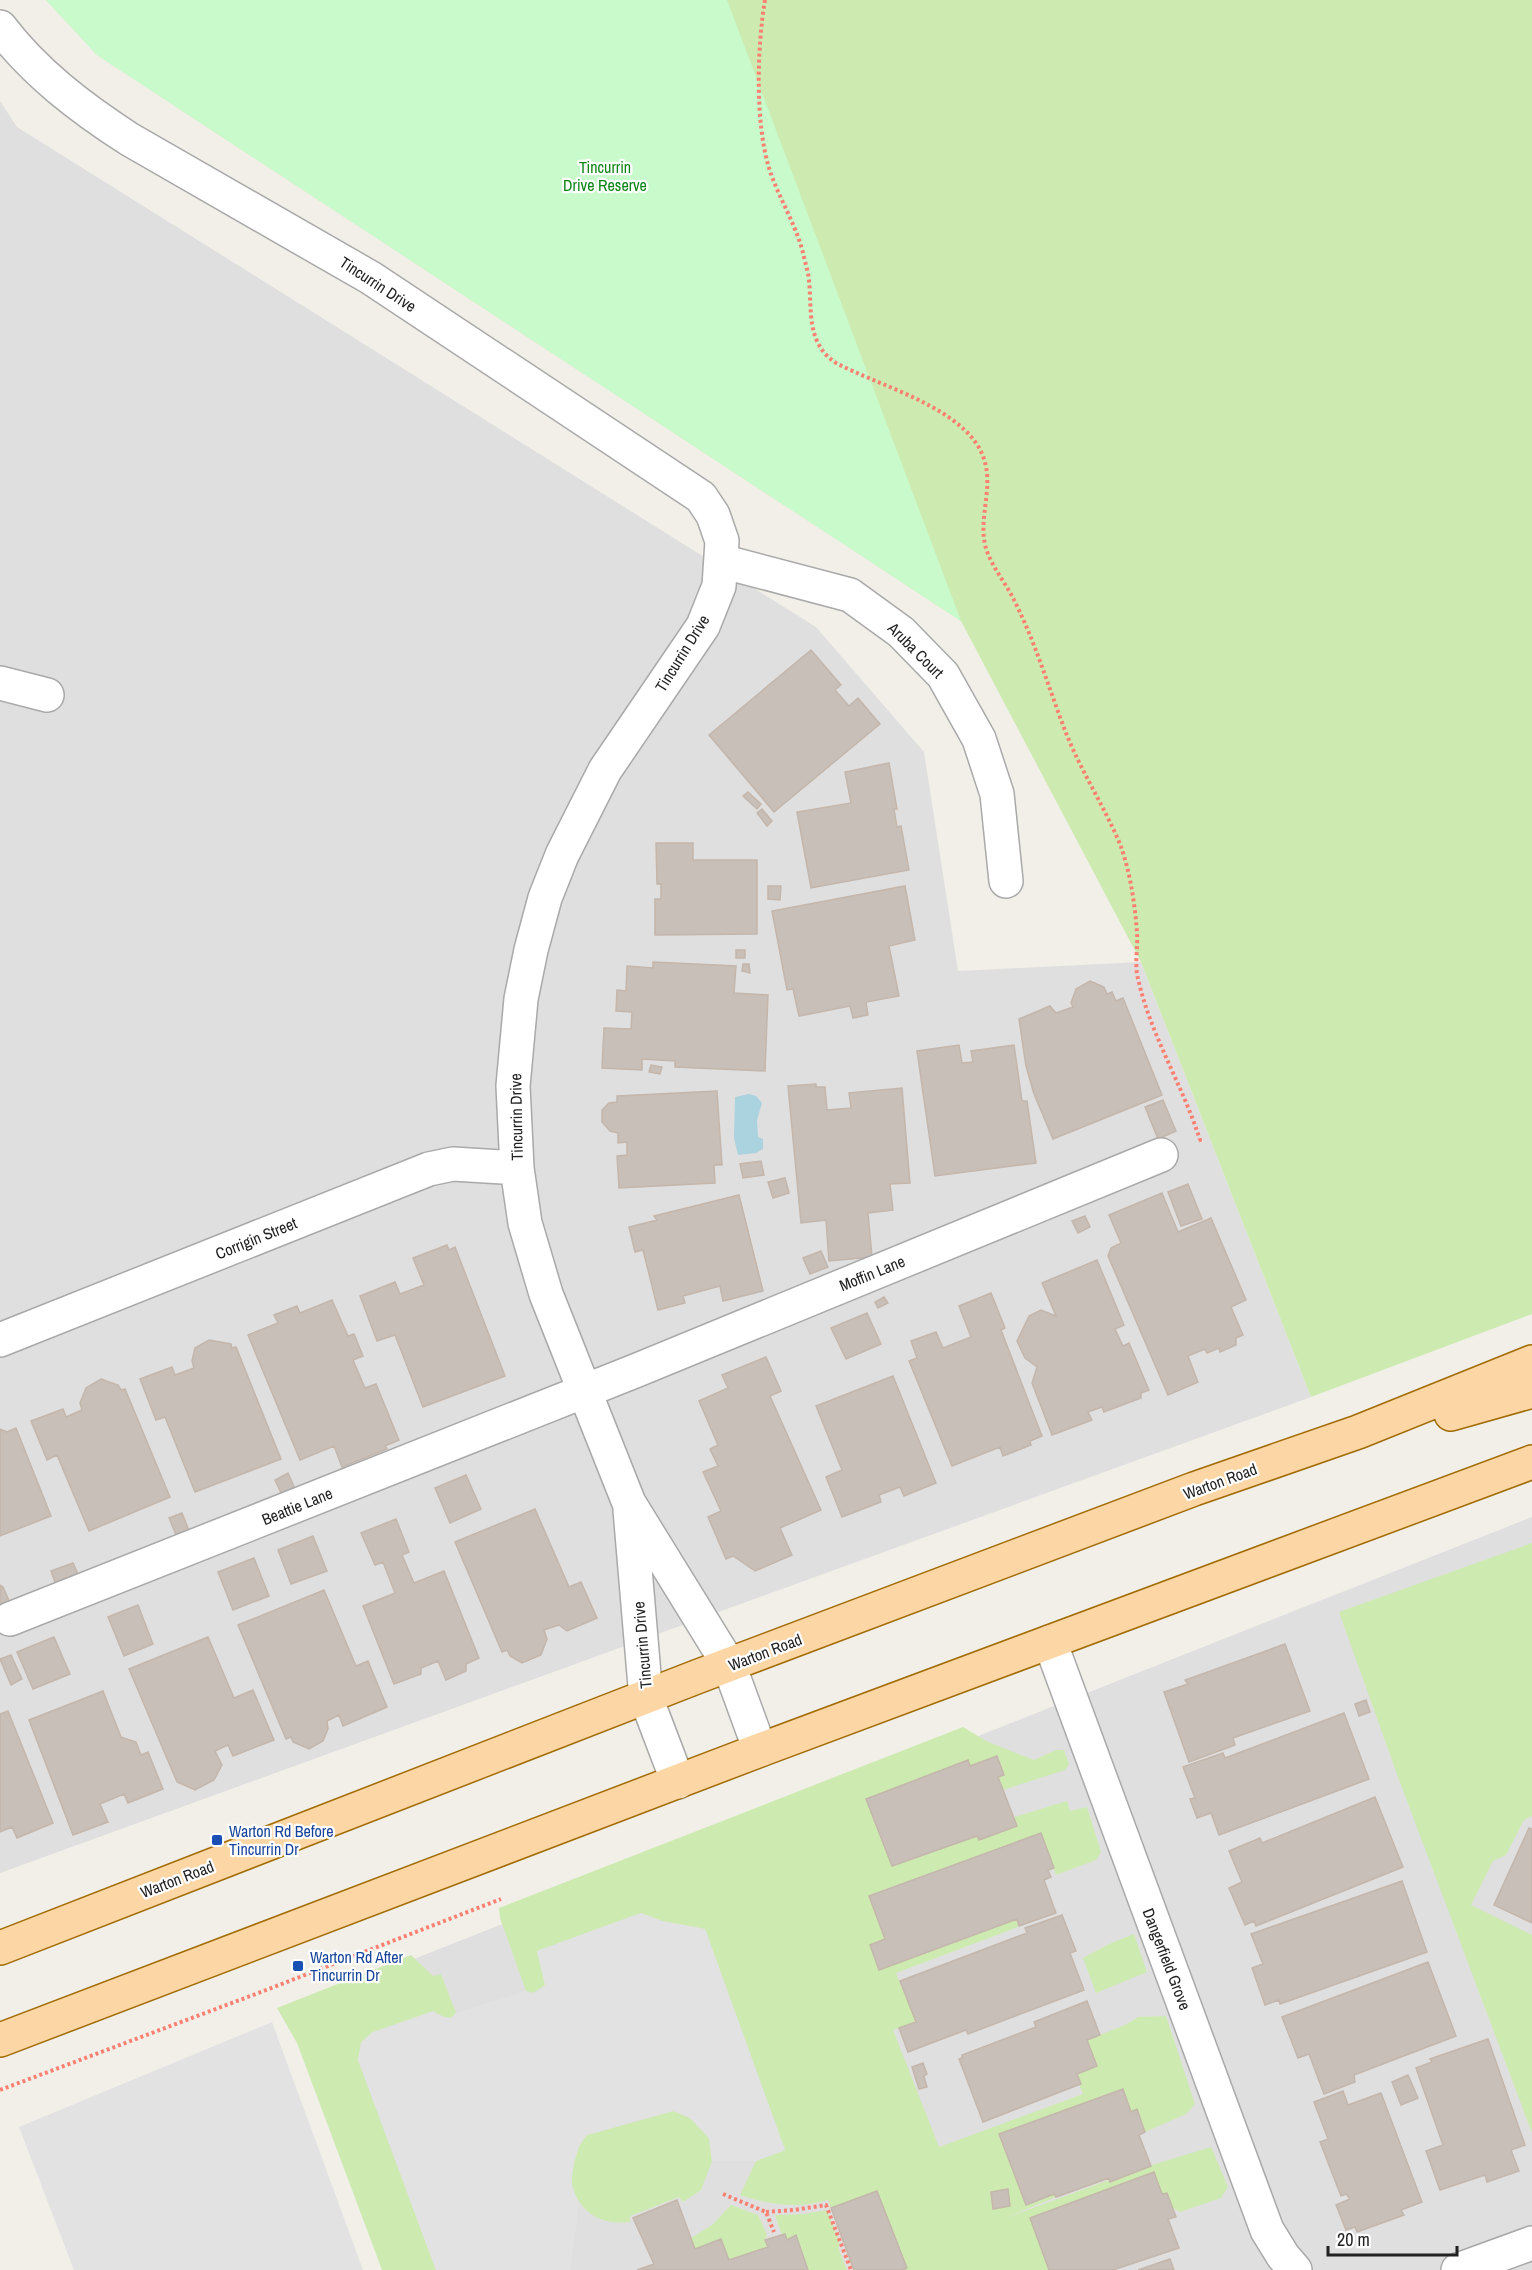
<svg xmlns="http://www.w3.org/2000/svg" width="1532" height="2270" font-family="'Archivo Narrow',sans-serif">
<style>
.residential{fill:#e0dfdf}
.grass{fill:#cdebb0}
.park{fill:#c8facc}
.parking{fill:#e2e2e2}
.water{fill:#aad3df}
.building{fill:#c7bfb8;stroke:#c4b6ab;stroke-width:1.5}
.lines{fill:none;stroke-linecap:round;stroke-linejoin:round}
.minor-casing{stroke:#a9a9a9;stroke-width:36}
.major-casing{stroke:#a06b00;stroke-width:36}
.path{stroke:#fa8072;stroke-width:4;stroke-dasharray:3 3;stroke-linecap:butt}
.minor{stroke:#fff;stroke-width:33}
.major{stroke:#fcd6a4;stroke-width:33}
.transit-dot{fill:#1a4fb4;stroke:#fff;stroke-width:2}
.labels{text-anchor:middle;stroke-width:4.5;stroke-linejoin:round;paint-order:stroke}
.park-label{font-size:16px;fill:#0c8416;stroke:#fff}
.street-label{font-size:16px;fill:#222;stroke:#fff}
.transit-label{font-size:16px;fill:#164399;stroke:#fff;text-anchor:start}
</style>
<rect width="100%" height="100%" fill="#f2efe9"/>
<path class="residential" d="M 0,101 L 17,127 L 816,627 L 924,752 L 958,971 L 1141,962 L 1311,1397 L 0,1873 Z
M 1532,1517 L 1532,2270 L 390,2270 L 295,2006 Z"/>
<path class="grass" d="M 46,0 L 1532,0 L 1532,1314 L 1311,1397 L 1141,962 L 961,621 L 97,55 Z
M 1532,1543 L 1532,1816 L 1524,1820 L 1506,1855 L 1493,1861 L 1471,1905 L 1532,1935 L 1532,2133 L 1398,1777 L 1339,1612 Z
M 963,1727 L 988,1742 L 1034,1760 L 1056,1750 L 1064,1750 L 1069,1764 L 1065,1770 L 1003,1790 L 998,1777 L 1004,1775 L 998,1756 L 970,1766 L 967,1761 L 866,1799 L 892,1866 L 977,1836 L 979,1840 L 1017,1826 L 1014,1817 L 1067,1801 L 1070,1811 L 1087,1807 L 1101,1852 L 1096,1860 L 1056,1875 L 1041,1833 L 870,1895 L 885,1939 L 870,1945 L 879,1970 L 1017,1919 L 1018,1927 L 896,1973 L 916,2022 L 893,2030 L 939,2147 L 1083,2094 C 1073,2073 1080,2061 1087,2040 L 1125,2025 L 1138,2017 L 1166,2016 L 1195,2104 L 1186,2114 L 1145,2132 L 1137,2110 L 1000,2134 L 1025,2204 L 1054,2194 L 1056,2197 L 1003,2219 L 1142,2168 L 1211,2147 L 1228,2187 L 1221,2198 L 1180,2212 L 1173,2208 L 1030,2218 L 1049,2270 L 902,2270 L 907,2268 L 877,2191 L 831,2208 L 828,2200 C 798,2209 769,2205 740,2195 L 756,2161 L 785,2150 L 705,1929 L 662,1921 L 641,1913 L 537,1951 L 545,1985 L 533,1993 L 526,1991 L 500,1918 L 499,1908 Z
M 1134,1934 L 1147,1972 L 1096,1993 L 1083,1958 L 1109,1944 Z
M 411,1955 L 433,1976 L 441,1974 L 456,2013 L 451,2018 L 444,2017 L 358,2060 L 436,2270 L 382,2270 L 297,2043 L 277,2008 Z
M 673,2111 L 690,2118 L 709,2138 L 712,2161 L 701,2190 L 683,2202 L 679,2197 L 630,2216 L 630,2222 C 576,2229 554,2174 587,2135 Z
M 731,2205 L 758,2215 L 767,2235 L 765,2240 L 768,2247 L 729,2260 L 695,2249 L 691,2238 L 712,2225 Z
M 827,2210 L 839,2241 L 839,2250 L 847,2270 L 808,2270 L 796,2236 L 787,2240 L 785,2234 L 782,2235 L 775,2215 L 804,2214 Z"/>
<path class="park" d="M 46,0 L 727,0 L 961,621 L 97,55 Z"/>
<path class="parking" d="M 641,1913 L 662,1921 L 705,1929 L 785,2150 L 756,2161 L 712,2161 L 709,2138 L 690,2118 L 673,2111 L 587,2135 L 580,2143 L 574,2163 L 571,2185 L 579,2204 L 570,2270 L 436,2270 L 358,2060 L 361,2042 L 373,2032 L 433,2011 L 444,2017 L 451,2018 L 456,2013 L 526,1991 L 533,1993 L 540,1991 L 545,1985 L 537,1951 Z
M 272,2022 L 363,2270 L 74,2270 L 19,2127 Z"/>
<path class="water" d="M 749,1094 L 756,1096 L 762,1103 L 757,1120 L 758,1137 L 763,1139 L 763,1149 L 756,1153 L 738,1155 L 734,1138 L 735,1097 Z"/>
<path class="building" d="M 811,650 L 841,685 L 835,690 L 849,706 L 858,698 L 880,724 L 774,812 L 709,735 Z
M 889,763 L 897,809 L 894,809 L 897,827 L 901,826 L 909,870 L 811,888 L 797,812 L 851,803 L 845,772 Z
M 748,792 L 761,804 L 757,809 L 743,796 Z
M 762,809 L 772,821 L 767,826 L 757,813 Z
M 656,843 L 693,843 L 693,860 L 757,860 L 757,934 L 655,935 L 655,899 L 661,899 L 661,884 L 657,884 Z
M 768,886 L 781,886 L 780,900 L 768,899 Z
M 905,886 L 915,940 L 889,946 L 899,996 L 866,1002 L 868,1015 L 853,1018 L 850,1006 L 799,1016 L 793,989 L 787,990 L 772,911 Z
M 736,950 L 745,950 L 745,958 L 736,958 Z
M 653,962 L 736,966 L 734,993 L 768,995 L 765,1071 L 675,1067 L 675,1061 L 642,1059 L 642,1070 L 602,1068 L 604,1028 L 631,1029 L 632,1012 L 616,1011 L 617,990 L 626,991 L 627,966 L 653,968 Z
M 743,964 L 749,964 L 750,973 L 742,971 Z
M 1090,981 L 1104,987 L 1107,994 L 1112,992 L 1116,1001 L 1123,998 L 1162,1095 L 1053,1139 L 1034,1094 L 1026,1066 L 1019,1019 L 1050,1006 L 1056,1013 L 1073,1007 L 1071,1003 L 1076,989 Z
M 959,1045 L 962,1063 L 973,1062 L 971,1051 L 1014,1045 L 1022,1101 L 1027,1101 L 1036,1163 L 935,1176 L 917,1051 Z
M 651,1065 L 662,1067 L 660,1074 L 649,1072 Z
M 816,1084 L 816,1087 L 825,1087 L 827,1110 L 851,1108 L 849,1093 L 902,1088 L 910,1183 L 890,1184 L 893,1210 L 868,1213 L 872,1257 L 829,1261 L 826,1220 L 801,1223 L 788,1086 Z
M 717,1091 L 722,1165 L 714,1165 L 715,1183 L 619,1188 L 617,1156 L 627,1155 L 627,1142 L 618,1143 L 618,1133 L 610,1131 L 602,1122 L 602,1110 L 609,1103 L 617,1102 L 617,1096 Z
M 1163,1100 L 1176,1131 L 1158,1139 L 1145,1107 Z
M 761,1161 L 764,1175 L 743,1178 L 740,1164 Z
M 785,1178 L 789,1193 L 773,1198 L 768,1182 Z
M 1188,1184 L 1202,1219 L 1181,1226 L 1168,1192 Z
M 1162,1193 L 1178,1232 L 1211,1218 L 1246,1300 L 1231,1307 L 1243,1335 L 1236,1338 L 1236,1345 L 1220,1352 L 1219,1348 L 1207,1353 L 1205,1349 L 1188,1356 L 1198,1382 L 1168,1395 L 1108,1256 L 1111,1248 L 1121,1243 L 1109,1215 Z
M 739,1195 L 763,1291 L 723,1301 L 720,1286 L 683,1296 L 685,1303 L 658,1310 L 643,1250 L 635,1252 L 629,1227 L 657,1220 L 654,1216 Z
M 1085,1216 L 1090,1227 L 1078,1233 L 1072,1221 Z
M 447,1245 L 449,1250 L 455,1247 L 505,1376 L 423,1407 L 395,1335 L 377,1341 L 360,1296 L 395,1282 L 400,1294 L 424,1285 L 413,1258 Z
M 821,1251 L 828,1267 L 810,1274 L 803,1258 Z
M 1097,1260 L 1124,1325 L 1115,1329 L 1123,1346 L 1129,1343 L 1149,1390 L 1141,1393 L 1141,1398 L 1104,1412 L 1102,1407 L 1088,1412 L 1092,1420 L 1052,1435 L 1032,1383 L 1037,1367 L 1025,1358 L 1017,1341 L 1029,1316 L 1041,1310 L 1056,1316 L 1042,1283 Z
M 991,1293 L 1005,1328 L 1001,1330 L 1042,1436 L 1030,1441 L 1031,1445 L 1003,1456 L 1000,1447 L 952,1466 L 909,1361 L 917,1358 L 911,1341 L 936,1332 L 943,1348 L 971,1337 L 959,1306 Z
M 884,1297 L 888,1303 L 878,1308 L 875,1302 Z
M 332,1300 L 348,1336 L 354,1334 L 363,1356 L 353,1360 L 365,1388 L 376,1384 L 399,1440 L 385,1446 L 387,1449 L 342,1467 L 334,1446 L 300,1460 L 248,1335 L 278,1323 L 274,1315 L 297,1306 L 300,1313 Z
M 867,1313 L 881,1344 L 846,1359 L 831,1328 Z
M 209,1340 L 231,1344 L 232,1348 L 236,1347 L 281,1459 L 195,1492 L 165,1417 L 156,1420 L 140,1379 L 172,1367 L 175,1375 L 194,1368 L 192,1361 L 195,1348 Z
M 766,1357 L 781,1391 L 770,1396 L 821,1510 L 780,1528 L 792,1555 L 755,1571 L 733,1556 L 726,1559 L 708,1517 L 721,1511 L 703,1472 L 718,1466 L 710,1449 L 718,1445 L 699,1401 L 728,1388 L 722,1375 Z
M 893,1376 L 936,1483 L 904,1496 L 900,1487 L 879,1495 L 881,1502 L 842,1517 L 826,1477 L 842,1470 L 816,1406 Z
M 101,1379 L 118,1385 L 121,1390 L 125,1389 L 170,1497 L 89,1531 L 57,1455 L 47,1460 L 31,1421 L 63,1409 L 66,1417 L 82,1410 L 80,1403 L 86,1388 Z
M 16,1428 L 51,1516 L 0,1536 L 0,1429 L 7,1432 Z
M 288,1473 L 295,1489 L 282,1495 L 275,1480 Z
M 466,1475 L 481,1509 L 450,1523 L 435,1488 Z
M 535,1509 L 569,1587 L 581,1582 L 597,1618 L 567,1631 L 559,1625 L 544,1630 L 547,1639 L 541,1655 L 522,1663 L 510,1656 L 507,1650 L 502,1652 L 455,1542 Z
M 182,1513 L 190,1533 L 177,1537 L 169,1518 Z
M 396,1519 L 409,1552 L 402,1555 L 414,1583 L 444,1571 L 479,1658 L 466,1664 L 466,1671 L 446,1680 L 438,1661 L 421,1668 L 421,1674 L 394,1684 L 363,1606 L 395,1593 L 383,1562 L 375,1565 L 361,1533 Z
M 313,1536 L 327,1571 L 291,1584 L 278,1550 Z
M 254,1558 L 269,1596 L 233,1610 L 218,1572 Z
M 73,1563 L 79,1576 L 56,1585 L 51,1571 Z
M 0,1585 L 3,1587 L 10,1603 L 0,1607 Z
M 324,1590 L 356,1666 L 368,1661 L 387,1707 L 343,1726 L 339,1715 L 327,1721 L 328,1729 L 323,1741 L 309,1749 L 293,1742 L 291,1737 L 286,1739 L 238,1625 Z
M 138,1605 L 153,1644 L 124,1656 L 108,1617 Z
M 54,1637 L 70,1674 L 33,1689 L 17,1652 Z
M 208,1637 L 234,1698 L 253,1690 L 274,1740 L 233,1756 L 228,1745 L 215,1751 L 222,1765 L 214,1780 L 195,1790 L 177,1782 L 129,1669 Z
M 1285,1644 L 1310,1711 L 1233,1738 L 1235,1745 L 1189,1762 L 1164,1692 L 1188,1684 L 1185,1680 Z
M 11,1655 L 22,1679 L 11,1685 L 0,1659 Z
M 103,1691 L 121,1737 L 136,1742 L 141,1755 L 148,1752 L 163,1789 L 128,1803 L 124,1794 L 100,1804 L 108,1822 L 73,1835 L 29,1720 Z
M 1366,1700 L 1370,1712 L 1359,1716 L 1355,1704 Z
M 8,1711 L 53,1823 L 17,1838 L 12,1827 L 0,1832 L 0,1714 Z
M 1344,1713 L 1369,1779 L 1219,1835 L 1211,1813 L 1197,1818 L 1190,1799 L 1195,1798 L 1183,1767 L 1223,1753 L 1225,1758 Z
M 997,1756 L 1004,1775 L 998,1777 L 1017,1826 L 979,1840 L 977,1836 L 892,1866 L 866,1799 L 968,1760 L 970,1766 Z
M 1375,1797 L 1403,1867 L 1256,1926 L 1254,1921 L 1245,1925 L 1229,1888 L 1242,1882 L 1229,1851 L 1260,1838 L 1262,1843 Z
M 1529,1828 L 1532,1829 L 1532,1923 L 1494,1905 Z
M 1041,1833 L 1054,1868 L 1048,1870 L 1051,1877 L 1044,1880 L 1056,1913 L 1019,1926 L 1017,1919 L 879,1970 L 870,1945 L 885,1939 L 869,1896 Z
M 1402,1881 L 1427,1952 L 1280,2004 L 1279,2000 L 1265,2005 L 1252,1968 L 1263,1964 L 1251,1934 Z
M 1062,1915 L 1076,1951 L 1070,1953 L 1084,1990 L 968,2034 L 966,2030 L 908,2052 L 899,2028 L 916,2022 L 900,1981 L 1027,1933 L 1025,1928 Z
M 1428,1962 L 1456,2036 L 1354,2075 L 1355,2082 L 1324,2094 L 1309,2054 L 1298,2058 L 1282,2017 Z
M 1087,2001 L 1100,2035 L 1087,2040 L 1097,2066 L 1077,2074 L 1081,2084 L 1078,2085 L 983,2122 L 959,2059 L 962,2058 L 962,2055 L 1036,2027 L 1034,2022 Z
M 1488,2039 L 1525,2145 L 1511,2150 L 1519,2171 L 1487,2182 L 1485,2175 L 1440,2190 L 1426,2151 L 1443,2145 L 1416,2068 L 1432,2062 L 1430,2059 Z
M 923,2063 L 927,2074 L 924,2076 L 927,2087 L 919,2089 L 912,2067 Z
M 1408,2075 L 1418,2098 L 1401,2105 L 1392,2082 Z
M 1123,2089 L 1131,2112 L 1137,2109 L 1145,2132 L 1139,2135 L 1151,2166 L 1110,2182 L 1109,2178 L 1056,2197 L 1054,2194 L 1026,2205 L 999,2134 Z
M 1343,2091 L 1348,2105 L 1381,2093 L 1422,2202 L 1401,2210 L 1404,2215 L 1357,2232 L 1355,2227 L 1346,2230 L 1336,2205 L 1350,2199 L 1346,2194 L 1341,2196 L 1320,2142 L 1328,2139 L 1314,2102 Z
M 1154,2172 L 1162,2194 L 1167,2193 L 1176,2217 L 1168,2219 L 1179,2248 L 1113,2270 L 1049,2270 L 1030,2218 Z
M 1008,2189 L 1010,2206 L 993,2209 L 991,2192 Z
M 877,2191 L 907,2268 L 902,2270 L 854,2270 L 831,2208 Z
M 677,2200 L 695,2249 L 721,2239 L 729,2260 L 768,2247 L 765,2240 L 785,2234 L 787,2240 L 796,2235 L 808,2270 L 637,2270 L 654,2264 L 633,2218 Z
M 1170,2259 L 1174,2270 L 1138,2270 Z"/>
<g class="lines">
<defs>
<path id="minor" d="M 0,27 C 35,73 81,108 129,139 L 371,278 L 701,497 L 713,515 L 722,541 L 719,586 L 703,626 L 605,770 L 562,855 L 545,898 L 531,950 L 521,999 L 513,1086 L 517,1168 L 525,1223 L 546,1294 L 629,1503 L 729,1665 L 760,1750
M 721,561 L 850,595 L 901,632 L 943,675 L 979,739 L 997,794 L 1006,881
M 0,683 L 47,695
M 0,1340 L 429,1169 L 453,1164 L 517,1168
M 630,1510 L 646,1698 L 678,1782
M 10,1619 L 635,1371 L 1161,1155
M 1050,1642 L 1267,2230 L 1283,2256 L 1295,2270
M 1458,2270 L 1532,2243"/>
<path id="major" d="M 1451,1414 L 1532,1391
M 0,1948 L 699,1676 L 1194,1489 L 1358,1432 L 1532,1362
M 0,2040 L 760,1750 L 1532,1462"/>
</defs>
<use href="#minor" class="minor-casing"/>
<use href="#major" class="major-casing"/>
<path class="path" d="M 765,0 C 757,48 755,121 769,168 C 778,197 796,224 803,253 C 805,262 808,271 809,280 C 812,311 806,343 836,363 C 878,385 949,404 976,443 C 1002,481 973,517 988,554 C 995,571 1007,585 1015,602 C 1036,644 1049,689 1066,733 C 1081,771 1104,806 1120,844 C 1130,871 1135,904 1137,933 C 1138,946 1135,961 1137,974 C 1149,1033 1182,1083 1200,1140 L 1197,1141
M 0,2090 L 261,1992 L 501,1899
M 723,2194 L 766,2212 L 774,2232
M 766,2212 L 794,2210 L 826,2205 L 851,2270"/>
<use href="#minor" class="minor"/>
<use href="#major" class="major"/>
</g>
<g class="transit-dot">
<rect x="211" y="1834" width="12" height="12" rx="3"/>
<rect x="292" y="1960" width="12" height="12" rx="3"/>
</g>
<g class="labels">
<g class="park-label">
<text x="605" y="173">Tincurrin<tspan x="605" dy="18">Drive Reserve</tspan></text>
</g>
<g class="street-label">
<text transform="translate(378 284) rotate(33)" y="6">Tincurrin Drive</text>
<text transform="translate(916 650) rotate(45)" y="6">Aruba Court</text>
<text transform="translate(682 653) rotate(-58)" y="6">Tincurrin Drive</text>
<text transform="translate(516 1117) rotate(-91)" y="6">Tincurrin Drive</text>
<text transform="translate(256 1238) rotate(-22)" y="6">Corrigin Street</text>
<text transform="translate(872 1273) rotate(-22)" y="6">Moffin Lane</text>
<text transform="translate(1220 1481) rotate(-20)" y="6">Warton Road</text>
<text transform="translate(297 1506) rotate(-22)" y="6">Beattie Lane</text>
<text transform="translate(642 1645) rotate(-95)" y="6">Tincurrin Drive</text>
<text transform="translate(765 1652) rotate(-21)" y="6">Warton Road</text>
<text transform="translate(177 1879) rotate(-21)" y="6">Warton Road</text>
<text transform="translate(1167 1959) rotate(69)" y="6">Dangerfield Grove</text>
</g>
<g class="transit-label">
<text x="229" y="1837">Warton Rd Before<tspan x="229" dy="18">Tincurrin Dr</tspan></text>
<text x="310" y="1963">Warton Rd After<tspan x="310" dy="18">Tincurrin Dr</tspan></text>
</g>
</g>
<path d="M1328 2246v9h129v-9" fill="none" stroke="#222222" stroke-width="3"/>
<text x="1337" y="2246" font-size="18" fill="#222222" stroke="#ffffff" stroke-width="4.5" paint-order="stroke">20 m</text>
</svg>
